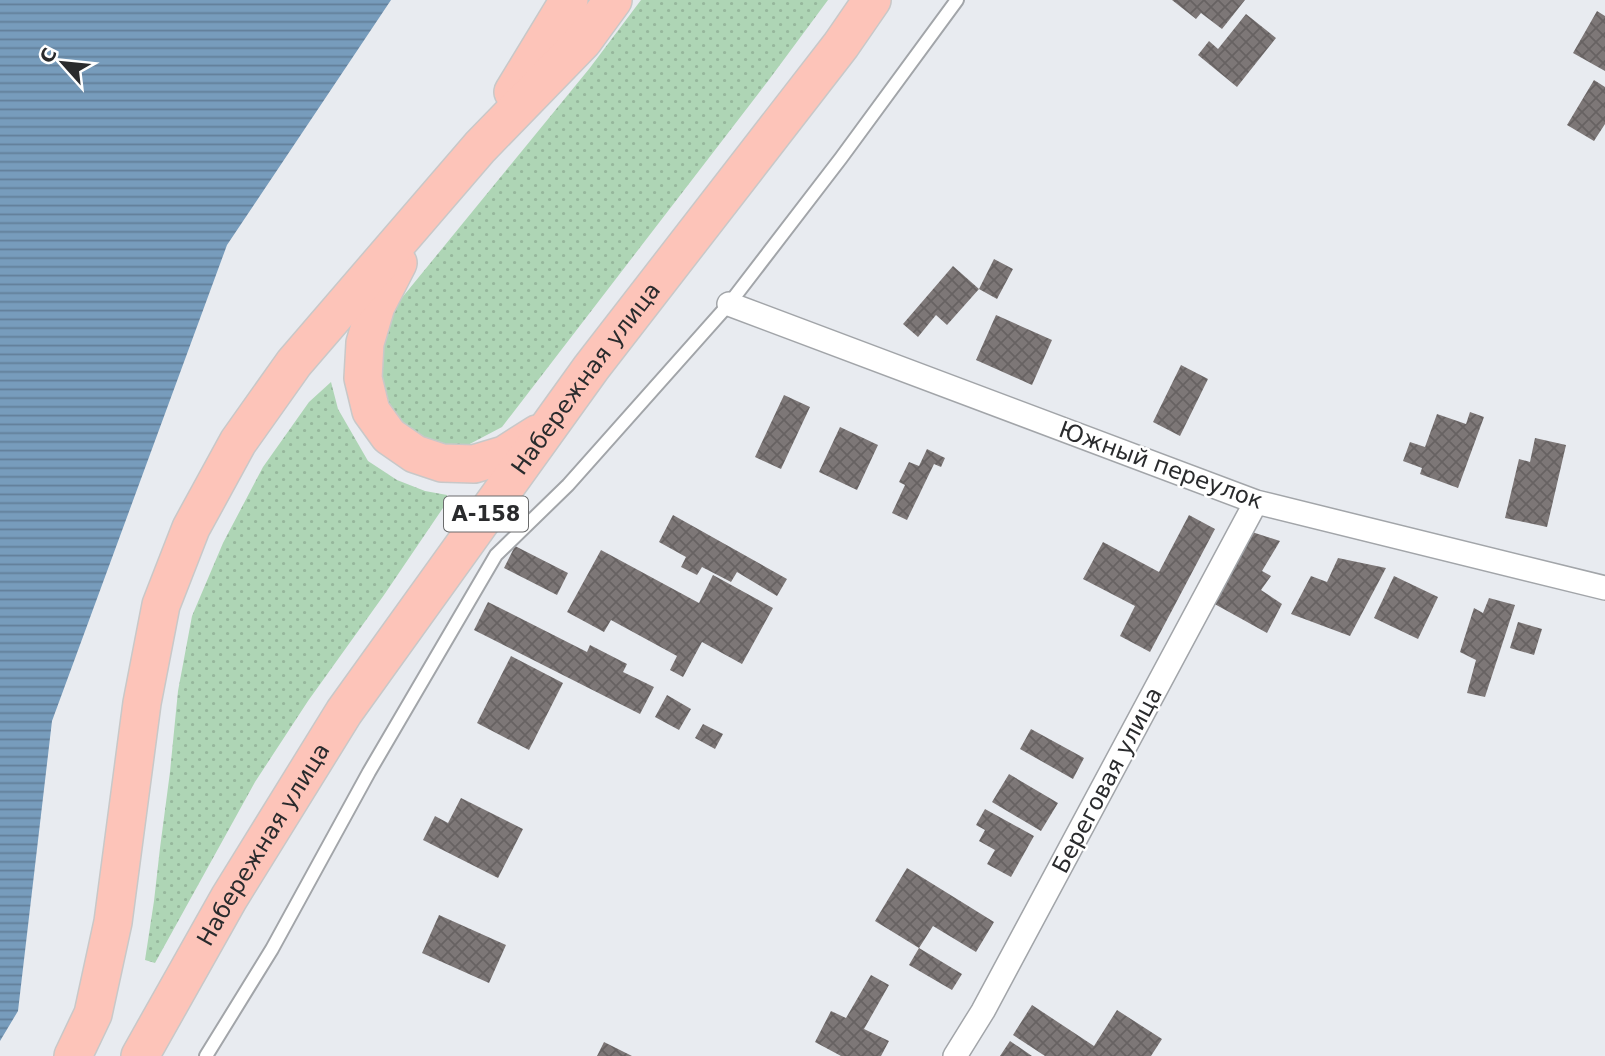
<svg xmlns="http://www.w3.org/2000/svg" width="1605" height="1056" font-family="'DejaVu Sans',sans-serif">
<style>
.green{fill:url(#green-dots)}
.water{fill:url(#water-rules)}
.building{fill:url(#building-cross-hatch)}
.lines{fill:none;stroke-linecap:round;stroke-linejoin:round}
.service-casing{stroke:#a2a5a9;stroke-width:16}
.minor-casing{stroke:#a2a5a9;stroke-width:26}
.primary-casing{stroke:#c8c8c8;stroke-width:40}
.service{stroke:#fff;stroke-width:12}
.minor{stroke:#fff;stroke-width:23}
.primary{stroke:#fdc4b9;stroke-width:37}
.labels{text-anchor:middle;stroke-width:5;stroke-linejoin:round;paint-order:stroke}
.shield{fill:#fff;stroke:#6a6b6c;stroke-width:2}
.shield-label{font-size:21px;font-weight:bold;fill:#2a2b2d}
.street-label{font-size:23px;fill:#2a2b2d;stroke:#fff}
</style>
<defs>
<pattern id="green-dots" width="8" height="8" patternUnits="userSpaceOnUse" patternTransform="scale(1.75)"><rect width="8" height="8" fill="#aed5b5"/><path d="M2 2h.1M6 6h.1" fill="none" stroke="#96b79c" stroke-width="1.8" stroke-linecap="round"/></pattern>
<pattern id="water-rules" width="6" height="5" patternUnits="userSpaceOnUse" patternTransform="scale(1.75)"><rect width="6" height="5" fill="#779cbc"/><path d="M0 2.5h6" fill="none" stroke="#627f99"/></pattern>
<pattern id="building-cross-hatch" width="8" height="8" patternUnits="userSpaceOnUse" patternTransform="scale(1.75)"><rect width="8" height="8" fill="#7d7777"/><path d="M0 0l8 8M0 8l8-8" fill="none" stroke="#676262"/></pattern>
</defs>
<rect width="100%" height="100%" fill="#e8ebf0"/>
<path class="green" d="M 641,0 L 828,0 L 768,81 L 502,427 L 464,447 L 422,442 L 392,415 L 375,378 L 378,338 L 396,305 L 589,69 Z
M 331,382 L 338,409 L 368,461 L 397,480 L 425,491 L 447,495 L 447,502 L 384,595 L 308,701 L 255,782 L 155,963 L 145,960 L 154,901 L 160,848 L 170,772 L 178,691 L 192,616 L 223,543 L 263,467 L 309,402 Z"/>
<path class="water" d="M 0,0 L 391,0 L 227,245 L 52,721 L 18,1011 L 0,1041 Z"/>
<path class="building" d="M 1172,0 L 1245,0 L 1222,29 L 1201,13 L 1196,19 Z
M 1597,11 L 1605,16 L 1605,71 L 1573,53 Z
M 1246,14 L 1276,38 L 1237,87 L 1198,55 L 1209,41 L 1218,49 Z
M 1594,80 L 1605,87 L 1605,124 L 1594,141 L 1567,125 Z
M 994,259 L 1013,269 L 997,299 L 979,289 Z
M 953,266 L 979,289 L 947,325 L 936,315 L 918,337 L 903,324 Z
M 996,315 L 1052,340 L 1032,385 L 976,360 Z
M 1181,365 L 1208,379 L 1180,436 L 1153,422 Z
M 784,395 L 810,407 L 781,469 L 755,457 Z
M 1470,412 L 1484,417 L 1458,488 L 1420,474 L 1422,468 L 1403,461 L 1410,442 L 1425,447 L 1437,414 L 1466,424 Z
M 840,427 L 878,445 L 857,490 L 819,472 Z
M 1535,438 L 1566,445 L 1547,527 L 1505,518 L 1519,459 L 1530,462 Z
M 927,449 L 945,458 L 941,467 L 934,464 L 907,520 L 892,513 L 905,485 L 899,482 L 909,462 L 919,466 Z
M 673,515 L 787,579 L 777,596 L 737,572 L 731,582 L 702,567 L 697,575 L 681,567 L 686,557 L 659,542 Z
M 1189,515 L 1215,529 L 1150,652 L 1120,636 L 1135,606 L 1083,579 L 1103,542 L 1159,572 Z
M 1249,531 L 1280,541 L 1262,571 L 1271,576 L 1261,590 L 1282,604 L 1267,633 L 1211,602 Z
M 515,546 L 568,573 L 557,595 L 504,568 Z
M 601,550 L 699,603 L 713,575 L 773,608 L 742,664 L 702,642 L 683,677 L 670,670 L 677,656 L 611,620 L 604,632 L 567,612 Z
M 1338,558 L 1386,568 L 1350,636 L 1291,614 L 1311,576 L 1327,582 Z
M 1394,576 L 1438,597 L 1418,639 L 1374,618 Z
M 1489,598 L 1515,605 L 1485,697 L 1467,693 L 1476,660 L 1460,652 L 1474,608 L 1483,613 Z
M 488,602 L 587,652 L 590,645 L 627,664 L 623,672 L 654,687 L 640,714 L 474,630 Z
M 1518,622 L 1542,629 L 1534,655 L 1510,648 Z
M 511,656 L 563,683 L 529,750 L 477,723 Z
M 667,695 L 691,709 L 679,730 L 655,717 Z
M 703,724 L 723,734 L 715,749 L 695,738 Z
M 1031,729 L 1084,758 L 1073,779 L 1020,749 Z
M 1009,774 L 1058,803 L 1041,831 L 992,802 Z
M 461,798 L 523,829 L 498,878 L 423,840 L 435,816 L 448,823 Z
M 985,809 L 1034,836 L 1011,877 L 987,864 L 995,850 L 979,841 L 985,830 L 976,825 Z
M 907,868 L 994,922 L 976,952 L 933,926 L 919,948 L 875,921 Z
M 439,915 L 506,945 L 489,983 L 422,953 Z
M 919,948 L 962,974 L 952,990 L 909,965 Z
M 871,975 L 889,985 L 864,1029 L 889,1041 L 881,1056 L 841,1056 L 815,1042 L 831,1011 L 846,1018 Z
M 1032,1005 L 1094,1046 L 1117,1010 L 1162,1039 L 1151,1056 L 1045,1056 L 1013,1035 Z
M 1010,1041 L 1032,1056 L 1000,1056 Z
M 604,1042 L 632,1056 L 597,1056 Z"/>
<g class="lines">
<defs>
<path id="service" d="M 206,1056 L 272,949 L 369,772 L 496,555 L 568,485 L 729,304 L 841,158 L 957,0"/>
<path id="minor" d="M 729,304 L 1256,502 L 1605,588
M 955,1056 L 983,1011 L 1256,502"/>
<g id="primary">
<path d="M 513,92 L 569,0"/>
<path d="M 398,263 L 376,306 L 365,343 L 363,378 L 371,411 L 389,436 L 415,454 L 442,463 L 474,464 L 504,455 L 537,434"/>
<path d="M 73,1056 L 93,1014 L 113,922 L 142,703 L 161,605 L 191,528 L 238,442 L 294,363 L 480,147 L 583,41 L 613,0"/>
<path id="s1" d="M 140,1056 L 229,898 L 344,712 L 591,368 L 841,45 L 872,0"/>
</g>
</defs>
<use href="#service" class="service-casing"/>
<use href="#minor" class="minor-casing"/>
<use href="#primary" class="primary-casing"/>
<use href="#service" class="service"/>
<use href="#minor" class="minor"/>
<use href="#primary" class="primary"/>
</g>
<g class="labels">
<rect class="shield" x="444" y="496.5" width="84" height="35" rx="5"/>
<g class="shield-label">
<text x="486" y="521">А-158</text>
</g>
<g class="street-label">
<text dy="8" stroke="none"><textPath href="#s1" startOffset="812">Набережная улица</textPath></text>
<text transform="translate(1161 465) rotate(20)" y="8">Южный переулок</text>
<text transform="translate(1107 780) rotate(-62)" y="8">Береговая улица</text>
<text dy="8" stroke="none"><textPath href="#s1" startOffset="245">Набережная улица</textPath></text>
</g>
</g>
<g transform="translate(63 63) rotate(297)" stroke="#ffffff" stroke-width="5" paint-order="stroke">
<path d="M0-5L12 26L0 18L-12 26Z" fill="#2a2b2d"/>
<text y="-10" font-size="19" font-weight="bold" text-anchor="middle" fill="#2a2b2d">С</text>
</g>
</svg>
